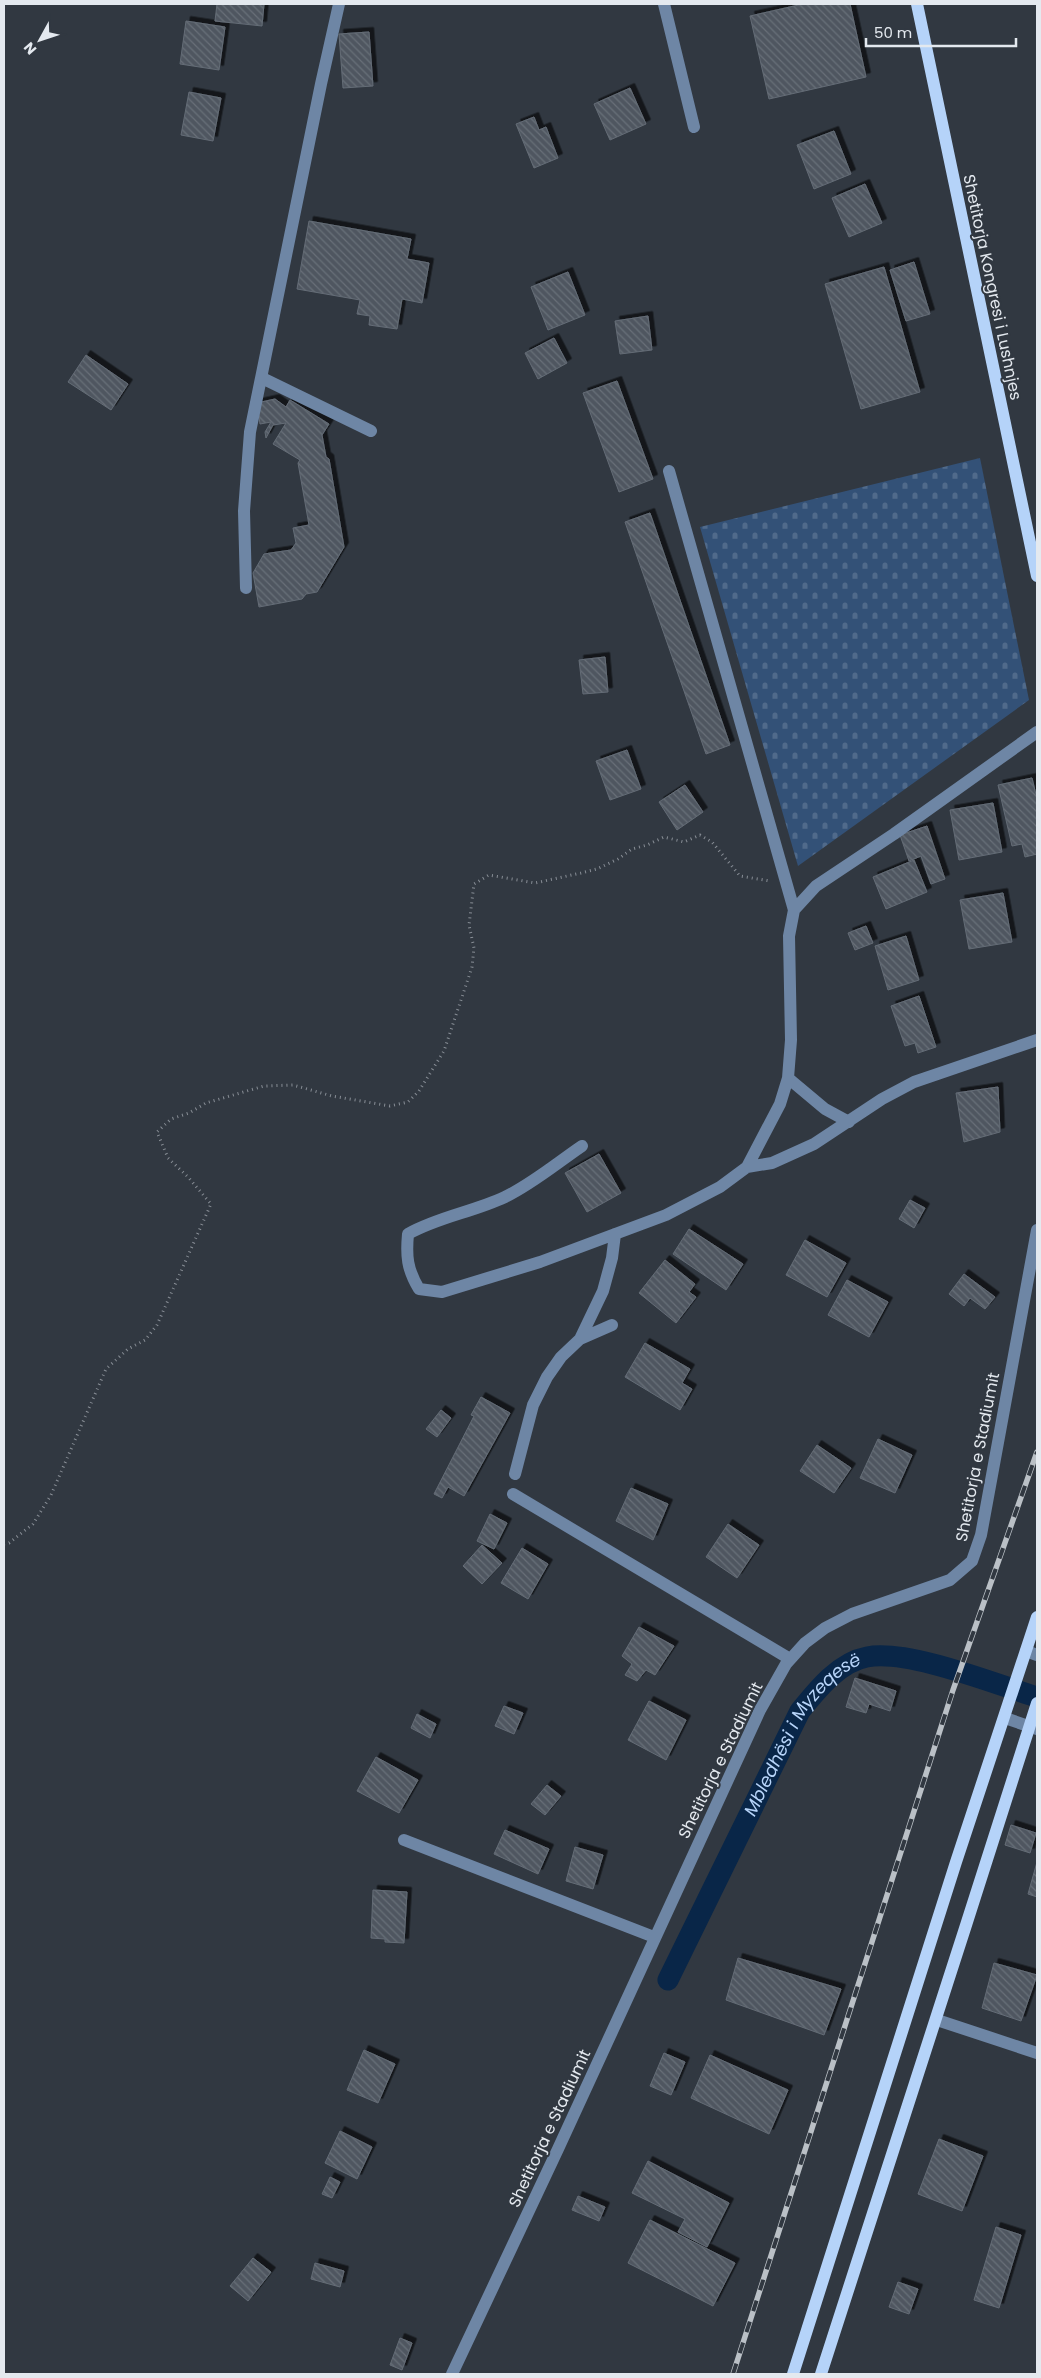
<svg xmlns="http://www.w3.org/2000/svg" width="1041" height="2378" font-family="Poppins,sans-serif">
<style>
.cemetery{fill:url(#cemetery-stones)}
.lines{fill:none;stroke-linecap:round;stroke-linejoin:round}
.canal{stroke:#092648;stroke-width:21}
.building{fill:url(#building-back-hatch);stroke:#646c76;filter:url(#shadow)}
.path{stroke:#888e96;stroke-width:3;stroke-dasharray:1 4;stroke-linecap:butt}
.minor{stroke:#6e86a5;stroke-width:12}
.major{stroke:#b5d3f9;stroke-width:12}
.rail-casing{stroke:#bac0c6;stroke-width:5.5}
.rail{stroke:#313841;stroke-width:4;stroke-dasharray:11;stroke-linecap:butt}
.labels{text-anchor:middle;stroke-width:4;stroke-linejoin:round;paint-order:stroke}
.street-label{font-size:16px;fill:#e4e9ef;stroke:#313841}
.water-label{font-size:18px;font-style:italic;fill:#b7d4f9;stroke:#313841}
</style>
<defs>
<pattern id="cemetery-stones" width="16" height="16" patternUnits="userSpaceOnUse" patternTransform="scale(1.25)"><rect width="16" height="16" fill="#335177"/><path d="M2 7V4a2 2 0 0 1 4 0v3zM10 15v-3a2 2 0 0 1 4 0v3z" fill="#506a8b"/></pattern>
<pattern id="building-back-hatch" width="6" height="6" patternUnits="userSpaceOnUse" patternTransform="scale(1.25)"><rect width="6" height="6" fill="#4f5761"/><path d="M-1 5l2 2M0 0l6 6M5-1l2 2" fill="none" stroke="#686f78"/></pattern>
<filter id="shadow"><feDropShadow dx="4.5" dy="-4.5" stdDeviation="0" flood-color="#0009"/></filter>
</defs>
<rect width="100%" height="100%" fill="#313841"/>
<path class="cemetery" d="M 980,458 L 1029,700 L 798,866 L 700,527 Z"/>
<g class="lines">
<path class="canal" id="s1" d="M 668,1980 L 800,1711 C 817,1690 839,1662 867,1657 C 908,1649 995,1684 1037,1697"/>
</g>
<path class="building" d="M 217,4 L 264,4 L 262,26 L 215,21 Z
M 803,4 L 850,4 L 866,77 L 769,99 L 750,16 Z
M 186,21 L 225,27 L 219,70 L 180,64 Z
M 369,32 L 373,86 L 343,88 L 339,34 Z
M 630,88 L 646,124 L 610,140 L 594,104 Z
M 189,92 L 221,98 L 213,141 L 181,135 Z
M 534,117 L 539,130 L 546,127 L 558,158 L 534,168 L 516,124 Z
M 834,131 L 851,174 L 814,189 L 797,145 Z
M 865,184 L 882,223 L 849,237 L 832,198 Z
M 309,221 L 411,239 L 407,259 L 429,263 L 422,303 L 402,299 L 397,329 L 369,325 L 370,316 L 357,314 L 360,300 L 297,289 Z
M 914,262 L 930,314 L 906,321 L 890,270 Z
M 884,267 L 920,392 L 861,409 L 825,284 Z
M 568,272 L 585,315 L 548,330 L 531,287 Z
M 648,316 L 652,350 L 620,354 L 615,321 Z
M 554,338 L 567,363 L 538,379 L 525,353 Z
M 86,355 L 128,384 L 111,410 L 68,382 Z
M 617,381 L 653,479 L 619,492 L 583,393 Z
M 275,399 L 286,407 L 290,400 L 329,424 L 322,435 L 326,457 L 329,459 L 344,547 L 317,592 L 306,594 L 302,599 L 259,607 L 253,573 L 264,554 L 291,550 L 296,543 L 293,528 L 309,525 L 298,463 L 300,460 L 273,444 L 286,423 L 273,425 L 266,438 L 265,432 L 271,422 L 260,424 L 257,403 Z
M 650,513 L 730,745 L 706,754 L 625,522 Z
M 605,657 L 608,692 L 583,694 L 579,660 Z
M 627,750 L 641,789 L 610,800 L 596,761 Z
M 1032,778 L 1037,799 L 1037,854 L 1025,857 L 1022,844 L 1012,846 L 998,785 Z
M 685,785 L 703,812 L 677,830 L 659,802 Z
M 993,803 L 1002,852 L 959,860 L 950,810 Z
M 927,826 L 945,879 L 931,884 L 921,856 L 909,861 L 900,835 Z
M 914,860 L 927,892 L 886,909 L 873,877 Z
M 1003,893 L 1012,942 L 969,949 L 960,900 Z
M 866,926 L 873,943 L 855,950 L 848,933 Z
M 906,936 L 919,980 L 888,990 L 875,946 Z
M 919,996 L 936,1047 L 918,1053 L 915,1043 L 905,1046 L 891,1006 Z
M 998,1087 L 1000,1132 L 964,1142 L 956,1093 Z
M 599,1154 L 621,1193 L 587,1212 L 565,1173 Z
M 910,1200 L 925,1208 L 914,1228 L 899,1219 Z
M 689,1229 L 743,1264 L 726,1290 L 673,1254 Z
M 805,1240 L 846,1263 L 827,1297 L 786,1275 Z
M 665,1260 L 695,1284 L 689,1292 L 696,1297 L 676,1323 L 639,1293 Z
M 964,1274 L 995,1297 L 985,1309 L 970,1298 L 964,1306 L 949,1294 Z
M 847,1280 L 888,1302 L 869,1337 L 828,1315 Z
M 645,1343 L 690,1369 L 682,1383 L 692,1389 L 680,1410 L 625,1377 Z
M 481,1397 L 510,1413 L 464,1496 L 448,1487 L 442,1498 L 434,1494 L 474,1416 L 471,1415 Z
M 441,1410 L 451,1418 L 437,1437 L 426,1429 Z
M 878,1439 L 912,1455 L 895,1493 L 860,1478 Z
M 817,1445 L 851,1468 L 834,1493 L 800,1471 Z
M 631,1488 L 668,1504 L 653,1540 L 616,1521 Z
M 490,1514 L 507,1523 L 494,1549 L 477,1541 Z
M 728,1524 L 759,1545 L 737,1578 L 706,1557 Z
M 482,1545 L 502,1563 L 482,1584 L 463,1566 Z
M 522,1548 L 548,1564 L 528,1599 L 501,1583 Z
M 639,1627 L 674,1646 L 655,1675 L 646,1670 L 637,1681 L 625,1675 L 632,1664 L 622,1656 Z
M 855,1678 L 896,1691 L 890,1711 L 869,1704 L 866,1713 L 846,1707 Z
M 649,1701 L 686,1720 L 666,1760 L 628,1740 Z
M 504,1706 L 523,1713 L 514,1734 L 495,1726 Z
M 417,1714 L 436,1724 L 430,1738 L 411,1728 Z
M 376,1757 L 418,1780 L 399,1813 L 357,1791 Z
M 547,1785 L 561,1796 L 545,1815 L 531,1804 Z
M 1011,1825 L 1036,1833 L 1030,1853 L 1005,1845 Z
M 505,1830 L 549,1849 L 538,1874 L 494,1854 Z
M 575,1847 L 603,1855 L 593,1889 L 566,1881 Z
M 1037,1862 L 1037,1897 L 1028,1894 Z
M 373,1890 L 407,1892 L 404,1943 L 385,1942 L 385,1939 L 371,1938 Z
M 738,1958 L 841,1989 L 824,2035 L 726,2000 Z
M 994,1963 L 1037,1975 L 1021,2021 L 982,2008 Z
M 364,2050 L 395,2064 L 378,2103 L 347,2090 Z
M 664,2053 L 685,2062 L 671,2095 L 650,2086 Z
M 710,2055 L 788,2090 L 769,2134 L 691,2098 Z
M 340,2131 L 372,2147 L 357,2179 L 325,2163 Z
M 939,2139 L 983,2156 L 962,2211 L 918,2194 Z
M 648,2161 L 729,2203 L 707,2247 L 678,2232 L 685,2219 L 632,2193 Z
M 330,2177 L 340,2182 L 332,2198 L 322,2194 Z
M 578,2196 L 605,2207 L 599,2221 L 572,2210 Z
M 650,2220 L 735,2263 L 713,2306 L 628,2263 Z
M 996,2227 L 1021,2235 L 999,2308 L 974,2300 Z
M 253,2258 L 271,2272 L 248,2301 L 230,2286 Z
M 315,2263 L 344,2271 L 340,2287 L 311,2279 Z
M 898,2282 L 918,2289 L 909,2314 L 889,2307 Z
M 400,2338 L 412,2343 L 402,2370 L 390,2365 Z"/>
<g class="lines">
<path class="path" d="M 4,1544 L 9,1543 L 33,1524 L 51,1495 L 106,1369 L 128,1349 L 145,1340 L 157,1325 L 211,1204 L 188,1177 L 168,1158 L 157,1132 L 171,1119 L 189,1113 L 206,1103 L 264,1086 L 293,1085 L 332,1096 L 390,1106 L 408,1102 L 419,1091 L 444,1051 L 472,967 L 474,948 L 469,925 L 474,884 L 489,875 L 535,883 L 581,873 L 597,869 L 618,859 L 632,849 L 647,845 L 664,837 L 684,842 L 700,835 L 712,842 L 740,876 L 770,881"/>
<path class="minor" d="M 664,4 L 694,127
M 262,378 L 371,431
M 669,471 L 794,910
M 246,588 L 244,511 L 250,432 L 321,84 L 339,4
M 788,1078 L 825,1109 L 849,1122
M 582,1146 C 557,1163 532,1184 505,1197 C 473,1212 438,1217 408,1234 C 406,1256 407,1269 419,1289 L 442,1292 L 540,1262 L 666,1215 L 720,1187 L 747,1167 L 780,1104 L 788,1078 L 791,1040 L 789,936 L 794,910 L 816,886 L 894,834 L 1037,732
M 747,1167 L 772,1163 L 814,1144 L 882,1099 L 914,1082 L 1037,1040
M 580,1339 L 612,1325
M 515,1474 L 533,1405 L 547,1377 L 561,1357 L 580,1339 L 603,1291 L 612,1258 L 615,1234
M 513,1494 L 790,1659
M 1026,1651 L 1037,1655
M 1005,1718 L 1037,1729
M 404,1840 L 654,1937
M 937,2020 L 1037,2053
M 452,2374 L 558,2149 L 760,1710 L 786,1664 L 805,1643 L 825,1628 L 852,1614 L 950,1580 L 972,1561 L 981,1535 L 1037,1230"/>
<path class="major" d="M 917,4 L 1037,576
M 793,2374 L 956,1862 L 1037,1617
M 821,2374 C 893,2151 966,1927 1037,1703"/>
<defs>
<path id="rail" d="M 733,2374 L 953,1690 L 1037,1452"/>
</defs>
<use href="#rail" class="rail-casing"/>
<use href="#rail" class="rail"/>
</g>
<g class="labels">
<g class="street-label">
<text transform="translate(993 287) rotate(78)" y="6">Shetitorja Kongresi i Lushnjes</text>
<text transform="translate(977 1457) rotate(-79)" y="6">Shetitorja e Stadiumit</text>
<text transform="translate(720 1760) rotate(-64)" y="6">Shetitorja e Stadiumit</text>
<text transform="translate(549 2128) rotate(-65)" y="6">Shetitorja e Stadiumit</text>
</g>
<g class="water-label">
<text dy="6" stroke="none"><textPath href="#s1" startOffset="282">Mbledhësi i Myzeqesë</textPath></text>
</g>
</g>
<rect width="1041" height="2378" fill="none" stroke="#e4e9ef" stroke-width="10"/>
<g transform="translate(40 40) rotate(230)" stroke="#313841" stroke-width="4" paint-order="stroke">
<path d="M0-4L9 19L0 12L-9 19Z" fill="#e4e9ef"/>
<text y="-8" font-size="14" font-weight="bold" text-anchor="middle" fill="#e4e9ef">N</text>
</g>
<path d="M866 38v8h150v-8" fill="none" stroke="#e4e9ef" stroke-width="2.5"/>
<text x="874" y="38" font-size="15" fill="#e4e9ef" stroke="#313841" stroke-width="4" paint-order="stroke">50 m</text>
</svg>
